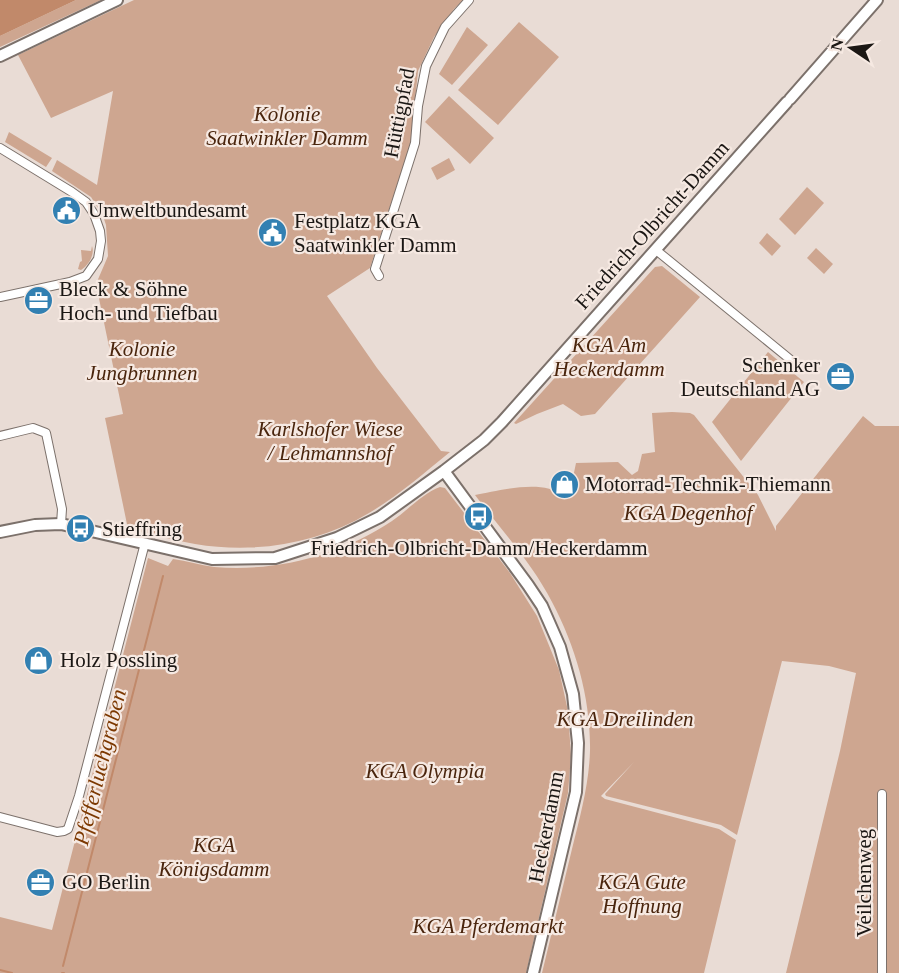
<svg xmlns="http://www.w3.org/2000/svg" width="899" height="973" font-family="Georgia,serif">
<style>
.green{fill:#cea690}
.water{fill:#c1896a}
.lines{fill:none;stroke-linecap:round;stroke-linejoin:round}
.stream{stroke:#c1896a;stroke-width:2}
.street-casing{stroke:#7c716b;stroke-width:10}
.secondary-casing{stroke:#7c716b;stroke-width:14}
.street{stroke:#fff;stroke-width:8}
.secondary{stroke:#fff;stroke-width:10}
.labels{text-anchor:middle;stroke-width:4.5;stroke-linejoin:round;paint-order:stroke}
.street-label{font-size:21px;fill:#1b1714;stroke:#f6e9e2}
.park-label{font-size:21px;font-style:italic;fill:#4a250d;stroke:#f6e9e2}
.poi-label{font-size:21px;fill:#1b1714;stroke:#f6e9e2;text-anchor:start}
.water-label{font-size:22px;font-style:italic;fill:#7c3801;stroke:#f6e9e2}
</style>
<rect width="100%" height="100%" fill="#e9dcd5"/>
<path class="green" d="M 76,0 L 101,0 L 0,47 L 0,36 Z
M 134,0 L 463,0 L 454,9 L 434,37 L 418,71 L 411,142 L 370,268 L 327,296 L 377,368 L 441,451 L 450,452 C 424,473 398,496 369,513 C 317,544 255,554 195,544 C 173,540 150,534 128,529 L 105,418 L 123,414 L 96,284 L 108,256 L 106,225 L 103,216 L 91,197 L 52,171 L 57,160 L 97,185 L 113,91 L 51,118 L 18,55 Z
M 519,22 L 559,57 L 498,125 L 458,90 Z
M 467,27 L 488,45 L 452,85 L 439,74 Z
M 449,96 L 494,138 L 470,164 L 425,122 Z
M 9,132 L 52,158 L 46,167 L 5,142 Z
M 449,158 L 455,170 L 437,180 L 431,168 Z
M 807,187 L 824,203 L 795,235 L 779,219 Z
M 767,233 L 781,246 L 772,256 L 759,243 Z
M 92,246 C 95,254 89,265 81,270 L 78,269 L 80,262 L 82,261 L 81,250 L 91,251 Z
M 816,248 L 833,264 L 824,274 L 807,258 Z
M 662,266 L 700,297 L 595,414 L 581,416 L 563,404 L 537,414 L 516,424 L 514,423 L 655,267 Z
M 768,352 L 804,382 L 741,461 L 712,422 Z
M 672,412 L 690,413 L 694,415 L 758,495 L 776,531 L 776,526 L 863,416 L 875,426 L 899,426 L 899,973 L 786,973 L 840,751 L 856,673 L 829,666 L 782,661 L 737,835 L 721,825 L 606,796 L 605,794 L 634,762 L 601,796 L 605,799 L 719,829 L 736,840 L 704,973 L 542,973 C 552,932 562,890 572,849 C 580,817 589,784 590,751 C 591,700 576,647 552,602 C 532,563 501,530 475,495 C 499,491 543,478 563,496 L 564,492 L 570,492 L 576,463 L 618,462 L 632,475 L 638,471 L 642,454 L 655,452 L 652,413 Z
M 440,487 L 445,488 L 510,573 L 537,616 L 559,670 L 568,711 L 571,756 L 568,793 L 526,973 L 0,973 L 0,917 L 52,930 L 148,558 L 168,566 L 173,559 C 187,561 200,565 214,567 C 277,572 339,556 392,521 C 407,511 423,493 440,487 Z"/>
<path class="water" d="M 0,0 L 76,0 L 0,36 Z"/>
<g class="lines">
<path class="stream" d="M 63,966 L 163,576
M 0,970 L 12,973
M 62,973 L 64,973"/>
<defs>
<path id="street" d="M 0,148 L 72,192 L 86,202 L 94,214 L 100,231 L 101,241 L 98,259 L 86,276 L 70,282 L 0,297
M 656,250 L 797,365
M 379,276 L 375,269 L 415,143 L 418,106 L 426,66 L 445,27 L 469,0
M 0,436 L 33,428 L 46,433 L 62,509 L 61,524
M 0,817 L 57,832 L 64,831 L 68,829 L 79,796 L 145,543
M 882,973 L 882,794"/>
<path id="secondary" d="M 0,56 L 117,0
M 790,99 L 877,0
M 444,471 L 528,585 L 542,606 L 560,647 L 573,694 L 578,743 L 576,792 L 533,973
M 0,532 L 35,525 L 61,524 L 212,559 L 275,558 L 337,538 L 380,517 L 444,471 L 484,440 L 502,422 L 787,102"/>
</defs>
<use href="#street" class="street-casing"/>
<use href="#secondary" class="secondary-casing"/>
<use href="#street" class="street"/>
<use href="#secondary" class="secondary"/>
</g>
<defs>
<symbol id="civic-disc" viewBox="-11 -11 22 22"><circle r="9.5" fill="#3280b2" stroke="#f6e9e2"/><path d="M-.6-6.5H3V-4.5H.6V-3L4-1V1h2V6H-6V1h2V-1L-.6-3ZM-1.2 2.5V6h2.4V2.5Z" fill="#fff"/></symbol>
<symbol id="office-disc" viewBox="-11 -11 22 22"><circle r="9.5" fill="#3280b2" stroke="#f6e9e2"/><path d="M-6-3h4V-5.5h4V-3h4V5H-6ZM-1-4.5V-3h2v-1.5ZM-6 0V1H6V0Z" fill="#fff"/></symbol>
<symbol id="shop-disc" viewBox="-11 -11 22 22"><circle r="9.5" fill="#3280b2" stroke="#f6e9e2"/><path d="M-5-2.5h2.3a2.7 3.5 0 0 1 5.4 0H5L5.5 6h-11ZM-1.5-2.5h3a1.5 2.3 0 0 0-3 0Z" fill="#fff"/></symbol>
<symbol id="bus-disc" viewBox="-11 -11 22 22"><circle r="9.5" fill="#3280b2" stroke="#f6e9e2"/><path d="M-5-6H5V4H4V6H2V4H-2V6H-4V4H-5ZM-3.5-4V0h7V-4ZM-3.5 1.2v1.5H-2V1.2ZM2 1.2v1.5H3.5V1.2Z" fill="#fff"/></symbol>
</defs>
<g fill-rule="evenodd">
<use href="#civic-disc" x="50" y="194" width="33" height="33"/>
<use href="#civic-disc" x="256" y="216" width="33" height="33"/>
<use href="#office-disc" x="22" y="284" width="33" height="33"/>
<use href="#office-disc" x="824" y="360" width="33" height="33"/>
<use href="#shop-disc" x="548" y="468" width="33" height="33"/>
<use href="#bus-disc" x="462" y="500" width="33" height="33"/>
<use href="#bus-disc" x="64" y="512" width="33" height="33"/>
<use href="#shop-disc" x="22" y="644" width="33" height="33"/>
<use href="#office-disc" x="24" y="866" width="33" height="33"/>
</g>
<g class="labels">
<g class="street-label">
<text transform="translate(399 113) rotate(-79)" y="7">Hüttigpfad</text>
<text transform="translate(652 225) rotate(-48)" y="7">Friedrich-Olbricht-Damm</text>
<text transform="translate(546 827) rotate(-79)" y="7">Heckerdamm</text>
<text transform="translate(864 883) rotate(-90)" y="7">Veilchenweg</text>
</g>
<g class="park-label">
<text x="287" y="121">Kolonie<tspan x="287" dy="24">Saatwinkler Damm</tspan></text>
<text x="609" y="352">KGA Am<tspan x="609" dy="24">Heckerdamm</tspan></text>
<text x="142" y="356">Kolonie<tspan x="142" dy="24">Jungbrunnen</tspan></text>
<text x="330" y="436">Karlshofer Wiese<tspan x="330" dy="24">/ Lehmannshof</tspan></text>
<text x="688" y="520">KGA Degenhof</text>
<text x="625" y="726">KGA Dreilinden</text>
<text x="425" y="778">KGA Olympia</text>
<text x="214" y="852">KGA<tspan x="214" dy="24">Königsdamm</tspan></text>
<text x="642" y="889">KGA Gute<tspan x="642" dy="24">Hoffnung</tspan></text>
<text x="488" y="933">KGA Pferdemarkt</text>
</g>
<g class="poi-label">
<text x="88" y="217">Umweltbundesamt</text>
<text x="294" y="228">Festplatz KGA<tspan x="294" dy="24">Saatwinkler Damm</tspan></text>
<text x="59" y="296">Bleck &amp; Söhne<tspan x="59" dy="24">Hoch- und Tiefbau</tspan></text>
<text x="820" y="372" text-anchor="end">Schenker<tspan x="820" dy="24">Deutschland AG</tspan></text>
<text x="585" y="491">Motorrad-Technik-Thiemann</text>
<text x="102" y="536">Stieffring</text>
<text x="479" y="555" text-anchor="middle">Friedrich-Olbricht-Damm/Heckerdamm</text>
<text x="60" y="667">Holz Possling</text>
<text x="62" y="889">GO Berlin</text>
</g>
<g class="water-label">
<text transform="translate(99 767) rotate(-76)" y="8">Pfefferluchgraben</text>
</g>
</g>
<g transform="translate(851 48) rotate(283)" stroke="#f6e9e2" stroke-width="4.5" paint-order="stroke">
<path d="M0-4.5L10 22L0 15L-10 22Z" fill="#1b1714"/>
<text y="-9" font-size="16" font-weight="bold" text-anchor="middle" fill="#1b1714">N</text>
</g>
</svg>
